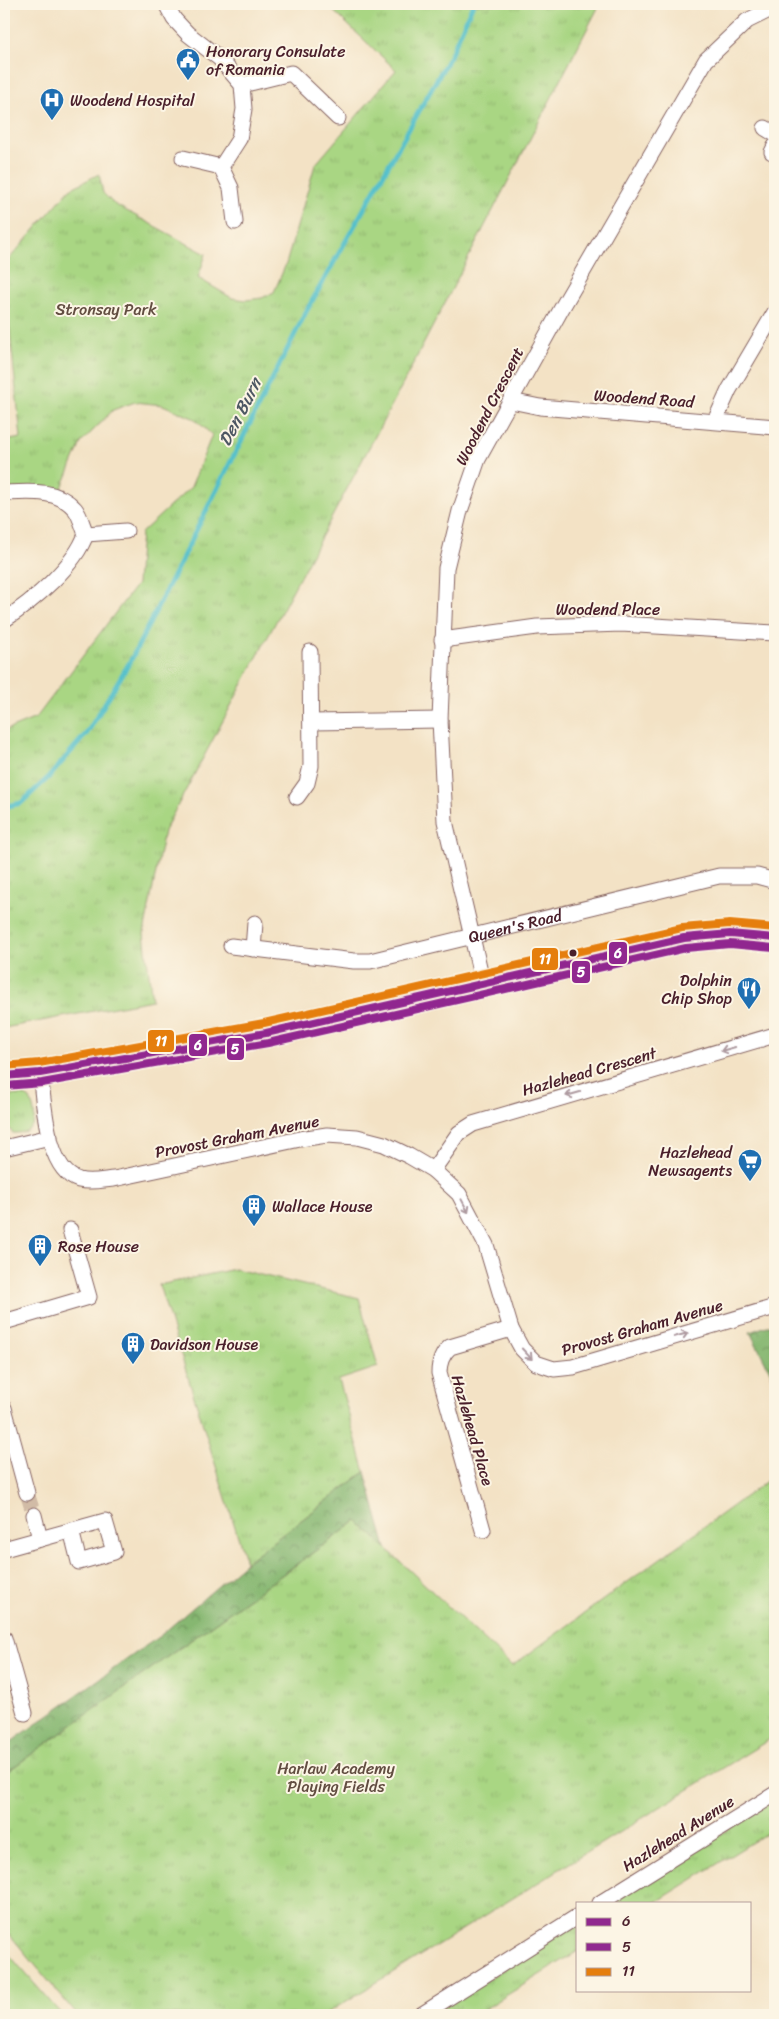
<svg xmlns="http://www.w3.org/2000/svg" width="779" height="2019" font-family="Sriracha,sans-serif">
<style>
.grass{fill:url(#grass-tufts);stroke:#7a7a57}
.forest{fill:url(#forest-crowns);stroke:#686b4e}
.garden{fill:#a9d683;stroke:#7a7a57}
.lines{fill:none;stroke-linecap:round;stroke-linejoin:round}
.stream{stroke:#52bfcb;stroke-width:5}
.street-tunnel{stroke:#d1bba6;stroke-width:15;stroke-dasharray:15 8;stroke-linecap:butt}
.street-casing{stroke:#856361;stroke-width:17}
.primary-casing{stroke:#856361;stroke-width:24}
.street{stroke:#fff;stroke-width:15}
.primary{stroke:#fff;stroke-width:22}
.bus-1-casing{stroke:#fcf5e5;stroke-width:11}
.bus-2-casing{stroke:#fcf5e5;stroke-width:11}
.bus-3-casing{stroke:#fcf5e5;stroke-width:11}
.bus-1{stroke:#90288f;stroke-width:8}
.bus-2{stroke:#90288f;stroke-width:8}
.bus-3{stroke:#e57e0d;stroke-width:8}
.oneway{stroke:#ae9aa0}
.bus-dot{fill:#4a1f2b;stroke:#fcf5e5;stroke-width:2}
.labels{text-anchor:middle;stroke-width:4;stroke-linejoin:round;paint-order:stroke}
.poi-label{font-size:16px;fill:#4a1f2b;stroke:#fcf5e5;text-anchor:start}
.park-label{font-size:16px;fill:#624d41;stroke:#fcf5e5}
.street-label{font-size:16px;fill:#4a1f2b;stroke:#fcf5e5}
.water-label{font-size:18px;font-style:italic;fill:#4d5763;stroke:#fcf5e5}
.line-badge{stroke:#fcf5e5;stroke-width:2}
.badge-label{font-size:14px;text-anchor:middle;font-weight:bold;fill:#fff}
</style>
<defs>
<pattern id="grass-tufts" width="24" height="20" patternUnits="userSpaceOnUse" patternTransform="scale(1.25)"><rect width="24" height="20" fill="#a9d683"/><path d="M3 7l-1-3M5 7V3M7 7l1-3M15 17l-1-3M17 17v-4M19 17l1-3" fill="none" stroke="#93b771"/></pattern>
<pattern id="forest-crowns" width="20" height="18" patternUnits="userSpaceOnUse" patternTransform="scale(1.25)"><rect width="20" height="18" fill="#86b771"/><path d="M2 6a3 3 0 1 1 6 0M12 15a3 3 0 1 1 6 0" fill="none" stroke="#70945d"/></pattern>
</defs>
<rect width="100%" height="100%" fill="#fcf5e5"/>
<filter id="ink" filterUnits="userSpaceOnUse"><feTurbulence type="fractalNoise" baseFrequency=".02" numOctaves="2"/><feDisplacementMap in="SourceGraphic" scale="10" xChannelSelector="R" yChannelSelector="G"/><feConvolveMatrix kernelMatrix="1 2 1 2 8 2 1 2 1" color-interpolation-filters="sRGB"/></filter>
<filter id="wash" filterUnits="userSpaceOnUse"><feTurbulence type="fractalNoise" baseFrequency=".0096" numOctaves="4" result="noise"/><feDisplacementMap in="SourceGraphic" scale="20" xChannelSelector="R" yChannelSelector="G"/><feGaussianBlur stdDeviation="1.12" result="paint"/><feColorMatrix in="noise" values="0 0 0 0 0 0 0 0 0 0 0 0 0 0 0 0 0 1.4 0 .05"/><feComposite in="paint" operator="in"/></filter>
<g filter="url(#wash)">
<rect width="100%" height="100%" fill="#f3e2c5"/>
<path class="grass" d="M 326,4 L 600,4 L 395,399 L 164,831 L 144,933 L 152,1000 L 4,1028 L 4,731 L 36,718 L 137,584 L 141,533 L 191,487 L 212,435 L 195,419 L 163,405 L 135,402 L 113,410 L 81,443 L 58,497 L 4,493 L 4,441 L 21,438 L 9,322 L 4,321 L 4,265 L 70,189 L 99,174 L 103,193 L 114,204 L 206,254 L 198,278 L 232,298 L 246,300 L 262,298 L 274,292 L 286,264 L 315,165 L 396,70 Z
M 4,1095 L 24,1095 L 30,1099 C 38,1117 36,1134 13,1133 L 4,1122 Z
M 235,1269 L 359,1298 L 378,1367 L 339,1380 L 365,1472 L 246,1562 L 159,1285 Z
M 775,1475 L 775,1736 L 324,2015 L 77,2015 L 4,1928 L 4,1774 L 357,1521 L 512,1666 Z
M 775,1800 L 775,1828 L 655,1903 L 611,1903 Z
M 578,1923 L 578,1951 L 475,2015 L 430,2015 Z"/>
<path class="forest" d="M 775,1323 L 775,1381 L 750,1332 Z
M 365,1472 L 386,1548 L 357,1521 L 4,1774 L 4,1744 L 11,1742 L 161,1635 L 246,1562 Z"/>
<path class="garden" d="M 5,1950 L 62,2015 L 4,2015 L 4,1951 Z"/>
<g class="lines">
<path class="stream" d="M 4,807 L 21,803 L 49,777 L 87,733 L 131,660 L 307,310 L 450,56 L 473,4"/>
</g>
</g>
<g filter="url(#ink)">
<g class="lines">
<path class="street-tunnel" d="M 27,1493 L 34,1515"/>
<defs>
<g id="street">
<path d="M 166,4 L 174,19 L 188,34 L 219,58 L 242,85 L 244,109 L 239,139 L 221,167 L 231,188 L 235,222"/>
<path d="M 242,85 L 291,73 L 338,118"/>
<path d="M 765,128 L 775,134"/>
<path d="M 772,152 L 775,146"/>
<path d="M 183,158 L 221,167"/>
<path d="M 511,401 L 540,407 L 775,427"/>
<path d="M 715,421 L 729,390 L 775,312"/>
<path d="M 4,493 C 27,492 57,488 75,509 C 80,515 83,527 86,534 C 75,566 32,602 4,620"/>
<path d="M 86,534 L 126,531"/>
<path d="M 442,640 L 537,627 L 621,624 L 775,633"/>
<path d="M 312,722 L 440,720"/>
<path d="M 297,797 L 307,783 L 311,766 L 310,652"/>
<path id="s1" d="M 231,946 L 354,961 L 370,961 L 719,876 L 757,876 L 775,881"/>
<path d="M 253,949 L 255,923"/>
<path d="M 483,984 L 445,821 L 440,720 L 446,568 L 460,511 L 478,459 L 563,306 L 706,60 L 747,21 L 775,7"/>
<path d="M 40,1073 C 44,1102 46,1170 79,1180 C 90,1183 103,1180 114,1179 L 300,1139 L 327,1135 L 357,1137 L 384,1144 L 409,1156 L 433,1170 L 459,1194 L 486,1245 L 511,1329 L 522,1349 L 536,1363 L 554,1369 L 573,1367 L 775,1307"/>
<path d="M 4,1148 L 50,1137"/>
<path d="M 433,1170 L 459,1133 L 473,1124 L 775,1035"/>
<path d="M 4,1322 L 89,1297 L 70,1230"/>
<path d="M 4,1408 L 27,1493"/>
<path d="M 34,1515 L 40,1539"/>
<path d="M 483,1530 L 439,1373 C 439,1362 442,1354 450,1347 L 511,1329"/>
<path d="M 4,1549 L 105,1521 L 114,1552 L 79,1562 L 71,1530"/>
<path d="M 4,1638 L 25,1713"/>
<path d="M 600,1903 L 775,1794"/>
<path d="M 421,2015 L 578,1916"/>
</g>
<path id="primary" d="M 4,1076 L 40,1073 L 266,1033 L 684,938 C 719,933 741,933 775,938"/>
</defs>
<use href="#street" class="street-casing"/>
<use href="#primary" class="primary-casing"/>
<use href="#street" class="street"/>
<use href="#primary" class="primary"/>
<defs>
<path id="bus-1" d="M 4,1076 L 40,1073 L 266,1033 L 684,938 L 730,934 L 775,938"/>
<path id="bus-2" d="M 5,1086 L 42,1083 L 268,1043 L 686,948 L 730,944 L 774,948"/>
<path id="bus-3" d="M 4,1066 L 39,1063 L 264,1023 L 682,928 L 730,924 L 775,928"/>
</defs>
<use href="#bus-1" class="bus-1-casing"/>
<use href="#bus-2" class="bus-2-casing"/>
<use href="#bus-3" class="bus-3-casing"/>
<use href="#bus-1" class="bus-1"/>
<use href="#bus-2" class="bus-2"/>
<use href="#bus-3" class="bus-3"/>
</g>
<defs><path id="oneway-shaft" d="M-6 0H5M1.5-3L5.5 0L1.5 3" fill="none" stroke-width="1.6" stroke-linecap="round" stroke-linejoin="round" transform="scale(1.25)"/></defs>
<g class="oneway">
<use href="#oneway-shaft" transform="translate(728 1049) rotate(164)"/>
<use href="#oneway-shaft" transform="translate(573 1094) rotate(164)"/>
<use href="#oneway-shaft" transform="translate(465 1206) rotate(62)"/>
<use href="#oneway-shaft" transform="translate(681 1335) rotate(-16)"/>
<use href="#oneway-shaft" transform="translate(527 1354) rotate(47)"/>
</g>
</g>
<defs>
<symbol id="civic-pin" viewBox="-11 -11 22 30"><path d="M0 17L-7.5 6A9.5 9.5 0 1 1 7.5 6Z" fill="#1f6fb2" stroke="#fcf5e5"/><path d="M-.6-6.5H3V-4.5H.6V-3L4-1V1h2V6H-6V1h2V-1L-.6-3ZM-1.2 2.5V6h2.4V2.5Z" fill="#fff"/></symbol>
<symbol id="hospital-pin" viewBox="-11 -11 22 30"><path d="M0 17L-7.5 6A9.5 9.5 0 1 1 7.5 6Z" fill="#1f6fb2" stroke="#fcf5e5"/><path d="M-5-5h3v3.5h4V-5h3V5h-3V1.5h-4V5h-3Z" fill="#fff"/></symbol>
<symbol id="restaurant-pin" viewBox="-11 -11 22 30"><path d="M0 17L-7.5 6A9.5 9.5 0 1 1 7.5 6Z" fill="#1f6fb2" stroke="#fcf5e5"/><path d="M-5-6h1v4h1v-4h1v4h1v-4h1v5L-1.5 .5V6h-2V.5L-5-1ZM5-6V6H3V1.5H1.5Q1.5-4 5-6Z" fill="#fff"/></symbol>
<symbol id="supermarket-pin" viewBox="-11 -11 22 30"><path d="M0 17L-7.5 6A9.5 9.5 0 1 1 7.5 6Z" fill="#1f6fb2" stroke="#fcf5e5"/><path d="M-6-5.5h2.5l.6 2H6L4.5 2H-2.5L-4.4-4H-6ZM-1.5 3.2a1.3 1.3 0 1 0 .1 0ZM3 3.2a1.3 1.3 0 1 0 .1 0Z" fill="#fff"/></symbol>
<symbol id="building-pin" viewBox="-11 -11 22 30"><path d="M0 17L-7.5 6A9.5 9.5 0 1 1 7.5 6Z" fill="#1f6fb2" stroke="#fcf5e5"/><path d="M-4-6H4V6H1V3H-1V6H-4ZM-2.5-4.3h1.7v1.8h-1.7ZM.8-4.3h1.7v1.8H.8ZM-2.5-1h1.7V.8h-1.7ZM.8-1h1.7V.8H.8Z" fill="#fff"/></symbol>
</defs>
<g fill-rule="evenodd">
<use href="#civic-pin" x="174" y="46" width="28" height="38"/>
<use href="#hospital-pin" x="38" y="86" width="28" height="38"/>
<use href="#restaurant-pin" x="735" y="975" width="28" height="38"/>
<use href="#supermarket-pin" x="736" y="1147" width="28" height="38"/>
<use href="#building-pin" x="240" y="1192" width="28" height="38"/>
<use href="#building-pin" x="26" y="1232" width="28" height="38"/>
<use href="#building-pin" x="119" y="1330" width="28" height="38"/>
</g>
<circle class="bus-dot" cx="573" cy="953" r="4.5"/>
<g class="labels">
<g class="poi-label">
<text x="206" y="57">Honorary Consulate<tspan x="206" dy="18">of Romania</tspan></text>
<text x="70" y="106">Woodend Hospital</text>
<text x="732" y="986" text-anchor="end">Dolphin<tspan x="732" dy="18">Chip Shop</tspan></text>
<text x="732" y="1158" text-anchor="end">Hazlehead<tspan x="732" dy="18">Newsagents</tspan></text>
<text x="272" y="1212">Wallace House</text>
<text x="58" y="1252">Rose House</text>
<text x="150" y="1350">Davidson House</text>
</g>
<g class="park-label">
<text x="106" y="315">Stronsay Park</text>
<text x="336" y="1774">Harlaw Academy<tspan x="336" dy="18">Playing Fields</tspan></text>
</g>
<g class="street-label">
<text transform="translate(644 398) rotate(4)" y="6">Woodend Road</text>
<text transform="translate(489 406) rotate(-63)" y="6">Woodend Crescent</text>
<text x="608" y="615">Woodend Place</text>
<text dy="6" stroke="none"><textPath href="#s1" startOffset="289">Queen's Road</textPath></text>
<text transform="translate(589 1071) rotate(-16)" y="6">Hazlehead Crescent</text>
<text transform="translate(237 1136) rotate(-11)" y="6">Provost Graham Avenue</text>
<text transform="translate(642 1327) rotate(-16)" y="6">Provost Graham Avenue</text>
<text transform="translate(473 1430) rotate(74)" y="6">Hazlehead Place</text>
<text transform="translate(678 1833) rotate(-32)" y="6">Hazlehead Avenue</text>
</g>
<g class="water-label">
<text transform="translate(240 412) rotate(-63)" y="6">Den Burn</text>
</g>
</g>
<g class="line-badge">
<rect x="608" y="941" width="20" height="24" rx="5" fill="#90288f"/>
<rect x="531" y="947" width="28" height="24" rx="5" fill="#e57e0d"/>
<rect x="571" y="960" width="20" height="24" rx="5" fill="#90288f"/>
<rect x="147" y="1029" width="28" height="24" rx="5" fill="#e57e0d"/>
<rect x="188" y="1033" width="20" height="24" rx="5" fill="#90288f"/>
<rect x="226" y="1037" width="19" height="24" rx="5" fill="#90288f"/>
</g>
<g class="badge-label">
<text x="618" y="958">6</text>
<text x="545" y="964">11</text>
<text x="581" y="977">5</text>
<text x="161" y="1046">11</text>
<text x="198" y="1050">6</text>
<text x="235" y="1054">5</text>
</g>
<rect width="779" height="2019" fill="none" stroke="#fcf5e5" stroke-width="20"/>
<rect x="576" y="1902" width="175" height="90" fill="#fcf5e5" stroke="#b59f9b"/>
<rect x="586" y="1918" width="25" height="8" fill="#90288f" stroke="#b59f9b"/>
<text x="622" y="1926" font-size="15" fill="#4a1f2b">6</text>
<rect x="586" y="1943" width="25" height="8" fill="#90288f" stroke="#b59f9b"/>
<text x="622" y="1952" font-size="15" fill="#4a1f2b">5</text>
<rect x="586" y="1968" width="25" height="8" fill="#e57e0d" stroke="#b59f9b"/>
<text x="622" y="1976" font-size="15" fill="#4a1f2b">11</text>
</svg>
